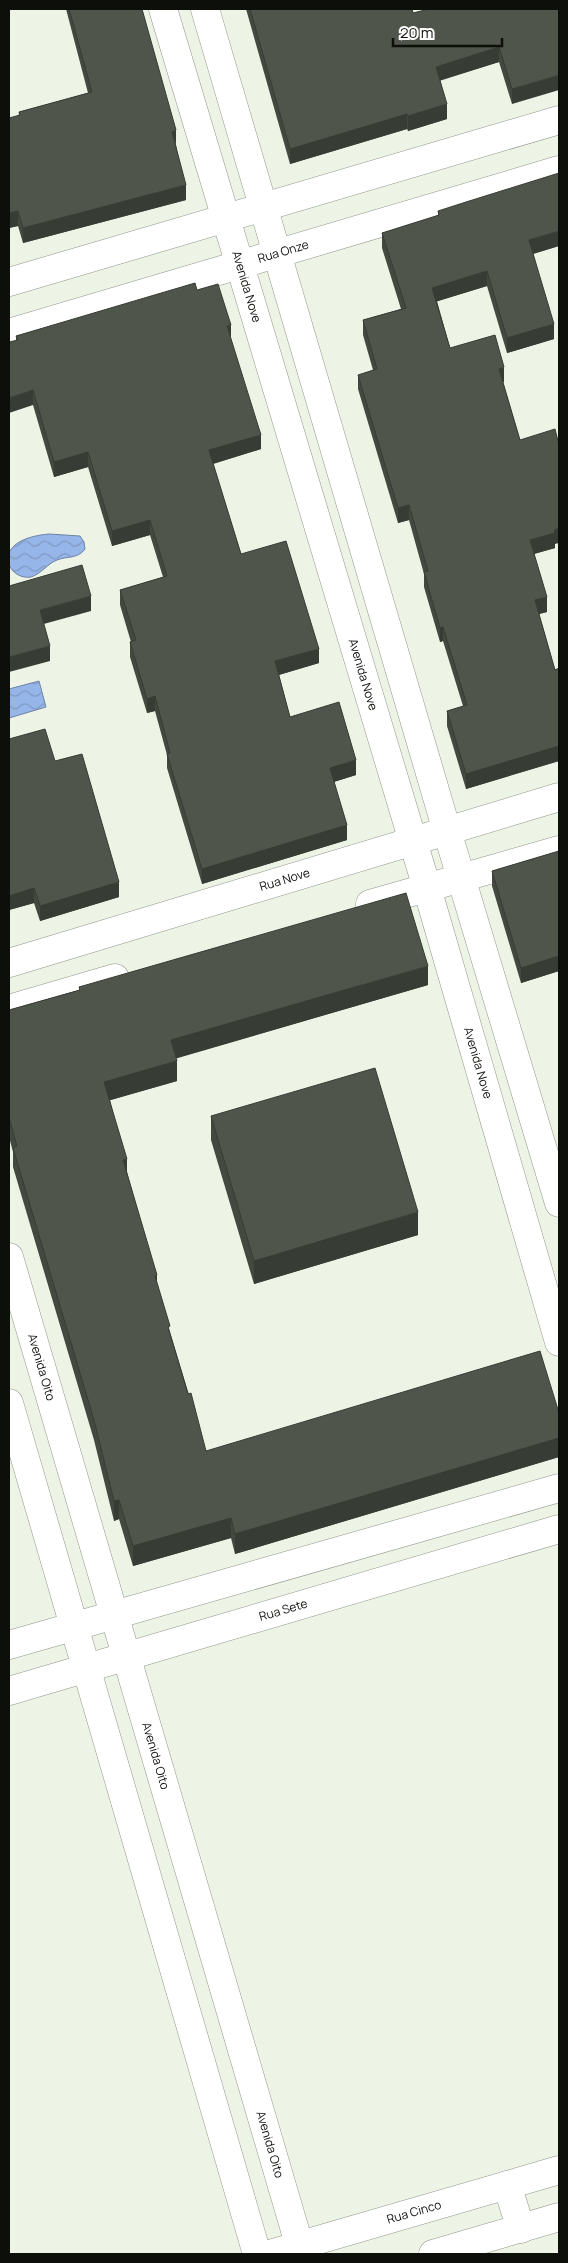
<svg xmlns="http://www.w3.org/2000/svg" width="568" height="2263" font-family="Manrope,sans-serif">
<style>
.water{fill:url(#water-waves);stroke:#6d83a6}
.lines{fill:none;stroke-linecap:round;stroke-linejoin:round}
.minor-casing{stroke:#8f968a;stroke-width:29}
.minor{stroke:#fff;stroke-width:28}
.wall{fill:#444940}
.shaded-wall{fill:#373c34}
.building{fill:#4f554a;stroke:#373c34}
.labels{text-anchor:middle;stroke-width:5;stroke-linejoin:round;paint-order:stroke}
.street-label{font-size:12px;fill:#0d0f0b;stroke:#fff}
</style>
<defs>
<pattern id="water-waves" width="16" height="10" patternUnits="userSpaceOnUse" patternTransform="scale(1.25)"><rect width="16" height="10" fill="#96b5e9"/><path d="M0 5q4-4 8 0t8 0" fill="none" stroke="#809ac6"/></pattern>
</defs>
<rect width="100%" height="100%" fill="#edf4e6"/>
<path class="water" d="M 49,534 L 80,536 L 84,542 L 85,549 C 78,559 67,556 57,560 C 47,564 41,574 31,577 C 14,580 0,560 13,547 C 21,538 38,535 49,534 Z
M 39,681 L 46,707 L 9,718 L 9,689 Z"/>
<g class="lines">
<defs>
<g id="minor">
<path id="s1" d="M 163,9 L 427,888 L 559,1342"/>
<path d="M 205,9 L 447,831 L 559,1203"/>
<path d="M 9,282 L 559,120"/>
<path id="s2" d="M 9,333 L 559,170"/>
<path d="M 370,904 L 559,850"/>
<path id="s3" d="M 9,963 L 559,797"/>
<path d="M 9,1009 L 115,978"/>
<path id="s4" d="M 9,1257 L 302,2254"/>
<path d="M 9,1403 L 257,2254"/>
<path d="M 9,1645 L 559,1488"/>
<path id="s5" d="M 9,1691 L 559,1529"/>
<path d="M 507,2185 L 521,2229"/>
<path id="s6" d="M 270,2254 L 559,2170"/>
<path d="M 433,2254 L 559,2217"/>
</g>
</defs>
<use href="#minor" class="minor-casing"/>
<use href="#minor" class="minor"/>
</g>
<path class="wall" d="M 66,9 L 142,9 L 176,145 L 186,200 L 23,243 L 18,226 L 9,228 L 19,112 L 88,93 Z
M 246,9 L 412,9 L 413,13 L 559,9 L 512,104 L 499,62 L 440,80 L 447,119 L 408,131 L 407,129 L 290,164 Z
M 438,211 L 559,246 L 533,254 L 554,339 L 507,353 L 487,286 L 437,301 L 450,348 L 504,382 L 503,382 L 520,440 L 555,544 L 555,548 L 534,554 L 547,612 L 539,614 L 555,670 L 559,668 L 559,761 L 466,789 L 447,726 L 447,711 L 463,706 L 443,641 L 440,642 L 424,587 L 424,574 L 409,520 L 398,523 L 358,389 L 358,375 L 373,370 L 363,335 L 363,320 L 401,309 L 382,248 L 382,233 L 438,216 Z
M 197,290 L 231,339 L 261,449 L 213,464 L 241,554 L 319,663 L 279,675 L 290,717 L 356,775 L 334,782 L 347,840 L 202,884 L 167,768 L 167,755 L 155,711 L 147,713 L 130,657 L 130,642 L 131,642 L 120,605 L 120,590 L 163,577 L 150,535 L 112,546 L 88,467 L 54,477 L 33,405 L 16,340 L 16,336 Z
M 9,739 L 55,761 L 119,897 L 40,921 L 34,903 L 9,910 Z
M 559,851 L 559,971 L 521,983 L 492,886 L 492,871 Z
M 428,985 L 176,1058 L 177,1081 L 110,1100 L 127,1172 L 170,1332 L 206,1451 L 559,1413 L 559,1457 L 235,1554 L 231,1538 L 133,1566 L 119,1519 L 114,1521 L 94,1440 L 13,1167 L 13,1152 L 9,1137 L 9,1010 L 79,990 L 79,987 Z
M 211,1116 L 418,1235 L 254,1284 L 211,1140 Z"/>
<path class="shaded-wall" d="M 499,47 L 499,62 L 436,82 L 436,67 Z
M 559,75 L 559,90 L 512,104 L 512,89 Z
M 447,104 L 447,119 L 408,131 L 408,116 Z
M 407,114 L 407,129 L 290,164 L 290,149 Z
M 176,130 L 176,145 L 172,132 Z
M 186,185 L 186,200 L 23,243 L 23,228 Z
M 18,211 L 18,226 L 9,228 L 9,213 Z
M 559,231 L 559,246 L 529,255 L 529,240 Z
M 487,271 L 487,286 L 432,303 L 432,288 Z
M 554,324 L 554,339 L 507,353 L 507,338 Z
M 231,325 L 231,340 L 227,326 Z
M 504,367 L 504,382 L 499,383 L 499,369 Z
M 33,390 L 33,405 L 9,413 L 9,398 Z
M 261,435 L 261,449 L 209,465 L 209,450 Z
M 88,452 L 88,467 L 54,477 L 54,462 Z
M 409,505 L 409,520 L 398,523 L 398,508 Z
M 150,520 L 150,535 L 112,546 L 112,531 Z
M 559,528 L 559,543 L 555,544 L 555,548 L 530,555 L 530,540 L 554,530 Z
M 91,596 L 91,611 L 40,625 L 40,610 Z
M 547,597 L 547,612 L 535,615 L 535,600 Z
M 443,627 L 443,641 L 440,642 L 440,628 Z
M 50,646 L 50,661 L 9,672 L 9,657 Z
M 319,649 L 319,663 L 275,676 L 275,661 Z
M 155,696 L 155,711 L 147,713 L 147,699 Z
M 559,746 L 559,761 L 466,789 L 466,774 Z
M 356,760 L 356,775 L 330,783 L 330,768 Z
M 347,825 L 347,840 L 202,884 L 202,869 Z
M 119,882 L 119,897 L 40,921 L 40,906 Z
M 34,888 L 34,903 L 9,910 L 9,896 Z
M 559,956 L 559,971 L 521,983 L 521,968 Z
M 428,966 L 428,985 L 171,1060 L 171,1040 Z
M 177,1061 L 177,1081 L 104,1102 L 104,1082 Z
M 127,1159 L 127,1179 L 123,1160 Z
M 418,1212 L 418,1235 L 254,1284 L 254,1261 Z
M 157,1275 L 157,1295 L 155,1276 Z
M 559,1438 L 559,1457 L 235,1554 L 235,1534 Z
M 119,1500 L 119,1519 L 114,1521 L 114,1501 Z
M 231,1518 L 231,1538 L 133,1566 L 133,1546 Z"/>
<path class="building" d="M 69,9 L 142,9 L 176,130 L 172,132 L 186,185 L 23,228 L 18,211 L 9,213 L 9,118 L 20,115 L 19,112 L 92,92 Z
M 250,9 L 412,9 L 413,13 L 429,9 L 559,9 L 559,75 L 512,89 L 499,47 L 436,67 L 447,104 L 408,116 L 407,114 L 290,149 Z
M 559,173 L 559,231 L 529,240 L 554,324 L 507,338 L 487,271 L 432,288 L 450,348 L 495,335 L 504,367 L 499,369 L 520,440 L 555,429 L 559,445 L 559,528 L 554,530 L 555,533 L 530,540 L 547,597 L 535,600 L 555,670 L 559,668 L 559,746 L 466,774 L 447,711 L 467,705 L 443,627 L 440,628 L 424,572 L 428,571 L 409,505 L 398,508 L 358,375 L 377,369 L 363,320 L 406,308 L 382,233 L 439,215 L 438,211 L 466,202 Z
M 195,283 L 197,290 L 218,284 L 231,325 L 227,326 L 261,435 L 209,450 L 241,554 L 286,541 L 319,649 L 275,661 L 290,717 L 339,702 L 356,760 L 330,768 L 347,825 L 202,869 L 167,754 L 170,753 L 155,696 L 147,699 L 130,642 L 136,640 L 120,590 L 167,576 L 150,520 L 112,531 L 88,452 L 54,462 L 33,390 L 9,398 L 9,342 L 18,340 L 16,336 Z
M 82,565 L 91,596 L 40,610 L 50,646 L 9,657 L 9,586 Z
M 45,729 L 55,761 L 82,754 L 119,882 L 40,906 L 34,888 L 9,896 L 9,739 Z
M 559,851 L 559,956 L 521,968 L 492,871 Z
M 406,893 L 428,966 L 171,1040 L 177,1061 L 104,1082 L 127,1159 L 123,1160 L 157,1275 L 155,1276 L 170,1326 L 168,1327 L 188,1394 L 191,1393 L 206,1451 L 540,1351 L 559,1413 L 559,1438 L 235,1534 L 231,1518 L 133,1546 L 119,1500 L 114,1501 L 94,1420 L 13,1148 L 17,1146 L 9,1118 L 9,1010 L 80,990 L 79,987 Z
M 375,1068 L 418,1212 L 254,1261 L 211,1116 Z"/>
<g class="labels">
<g class="street-label">
<text dy="4" stroke="none"><textPath href="#s2" startOffset="286">Rua Onze</textPath></text>
<text dy="4" stroke="none"><textPath href="#s1" startOffset="290">Avenida Nove</textPath></text>
<text dy="4" stroke="none"><textPath href="#s1" startOffset="695">Avenida Nove</textPath></text>
<text dy="4" stroke="none"><textPath href="#s3" startOffset="288">Rua Nove</textPath></text>
<text dy="4" stroke="none"><textPath href="#s1" startOffset="1100">Avenida Nove</textPath></text>
<text dy="4" stroke="none"><textPath href="#s4" startOffset="115">Avenida Oito</textPath></text>
<text dy="4" stroke="none"><textPath href="#s5" startOffset="286">Rua Sete</textPath></text>
<text dy="4" stroke="none"><textPath href="#s4" startOffset="520">Avenida Oito</textPath></text>
<text dy="4" stroke="none"><textPath href="#s4" startOffset="925">Avenida Oito</textPath></text>
<text dy="4" stroke="none"><textPath href="#s6" startOffset="150">Rua Cinco</textPath></text>
</g>
</g>
<rect width="568" height="2263" fill="none" stroke="#0d0f0b" stroke-width="20"/>
<path d="M393 38v8h109v-8" fill="none" stroke="#0d0f0b" stroke-width="2.5"/>
<text x="400" y="38" font-size="15" fill="#0d0f0b" stroke="#ffffff" stroke-width="4" paint-order="stroke">20 m</text>
</svg>
